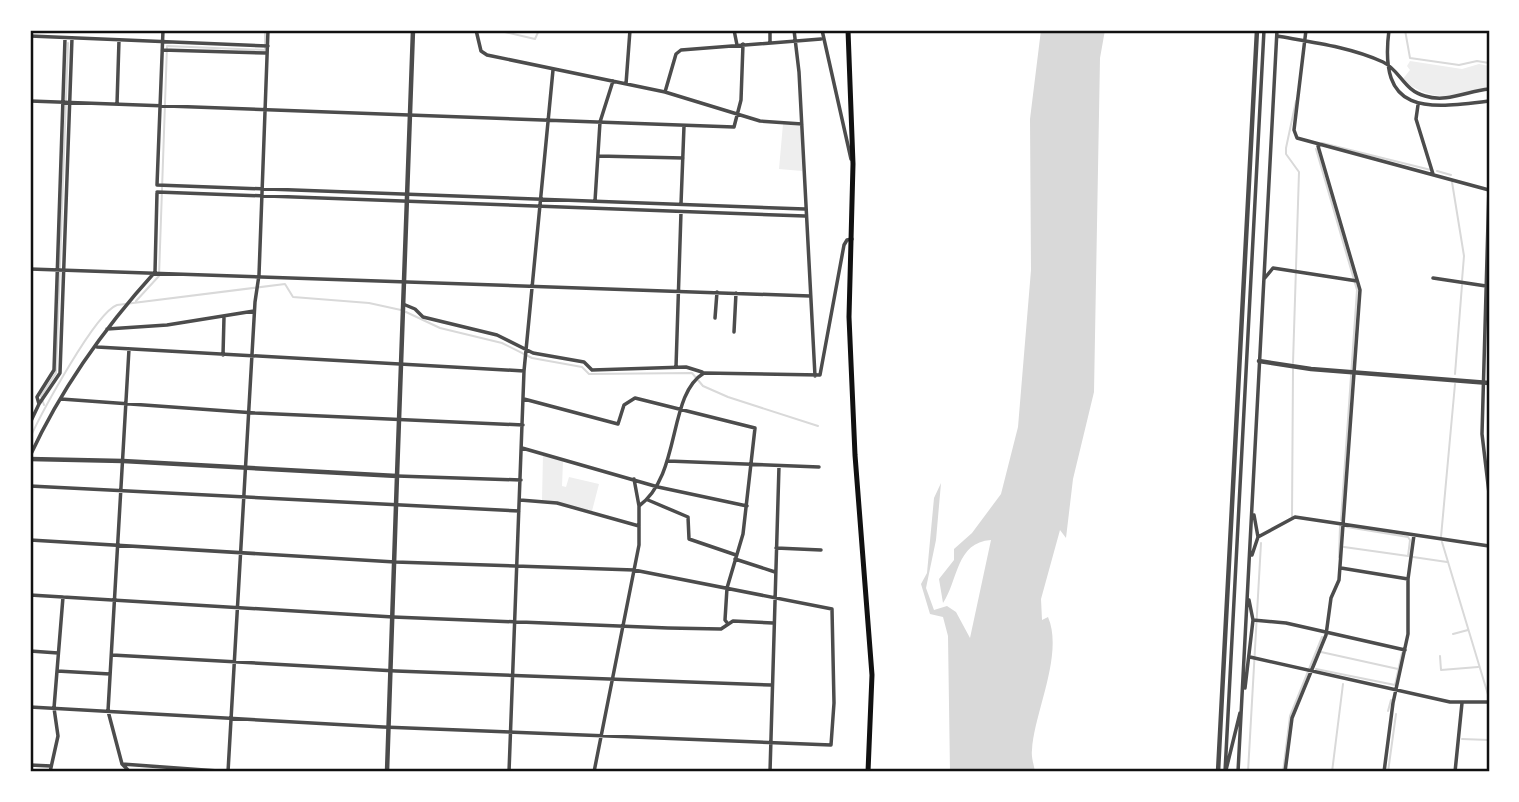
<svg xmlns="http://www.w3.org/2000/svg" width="1519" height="802" font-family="Jost,sans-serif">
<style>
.green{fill:#eee}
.water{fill:#d9d9d9}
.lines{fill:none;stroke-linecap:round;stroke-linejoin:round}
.stream{stroke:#d9d9d9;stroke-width:2}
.minor{stroke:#4c4c4c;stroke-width:3.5}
.tertiary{stroke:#4c4c4c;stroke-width:4.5}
.secondary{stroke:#111;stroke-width:5}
.neatline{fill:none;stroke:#111;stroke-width:2.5}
</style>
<rect width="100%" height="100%" fill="#fff"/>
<path class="green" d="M 1410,61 L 1462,69 L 1479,64 L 1489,66 L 1489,88 C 1451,96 1436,104 1402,80 L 1410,70 L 1407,66 Z
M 783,124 L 801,126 L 802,171 L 779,169 Z
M 543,455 L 563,461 L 562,486 L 566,487 L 569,477 L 599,484 L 592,511 L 542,500 Z"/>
<path class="water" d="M 1041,30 L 1105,30 L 1100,58 L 1094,392 L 1073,479 L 1066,538 L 1060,530 L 1041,599 L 1042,620 L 1048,617 C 1064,654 1034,713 1032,750 C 1031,757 1034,765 1035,772 L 950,772 L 948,636 L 943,617 L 930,614 L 921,584 L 927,573 L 934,498 L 941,483 L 936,540 L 926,588 L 934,610 L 947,606 L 956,612 L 970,638 L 991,540 C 956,542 958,581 943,603 L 939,579 L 954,560 L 954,549 L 972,533 L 1001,494 L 1018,427 L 1031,270 L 1030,119 Z"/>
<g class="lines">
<path class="stream" d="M 496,30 L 535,39 L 539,30
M 1405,30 L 1410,58 L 1459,65 L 1477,61 L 1489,63
M 1322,143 L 1431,170
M 1316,149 L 1357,290 L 1341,520
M 1437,171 L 1451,175
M 1452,182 L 1464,256 L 1462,280
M 136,301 L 159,276 L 167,46 L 265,50 L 265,30
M 406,312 L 440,328 L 502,343 L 532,358 L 582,367 L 589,374 L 692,373 L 703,386 L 728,397 L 818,426
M 1293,363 L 1299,172 L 1286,154 L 1286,148 L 1296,101
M 1455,374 L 1462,285
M 44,405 L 41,396 L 56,373 L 68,43
M 30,438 C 41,414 95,313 117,305 L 285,284 L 293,297 L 369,303 L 401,310
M 1292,517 L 1293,369
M 1441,537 L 1455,384
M 1442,542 L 1489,698
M 1344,547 L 1408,556 L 1410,540 L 1408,537 L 1347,527
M 1339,557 L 1340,526
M 1413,557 L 1447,562
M 1453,634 L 1468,630
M 1321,652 L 1398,669
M 1440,656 L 1441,670 L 1478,667
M 1316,669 L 1395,685 L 1402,653
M 1388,711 L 1391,700
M 1462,739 L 1489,740
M 1248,772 L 1261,543
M 1283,772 L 1290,716 L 1322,637
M 1332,772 L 1343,684
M 1388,772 L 1396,714"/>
<path class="minor" d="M 476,30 L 481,51 L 487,55 L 665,92 L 676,54 L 681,50 L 821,39
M 734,30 L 737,45
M 794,30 L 799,72 L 815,376
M 822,30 L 851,159
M 1306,30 L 1294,130 L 1297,138 L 1489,190
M 1389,30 C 1378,115 1426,109 1489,101
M 30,36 L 268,46
M 1277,36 C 1311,42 1351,47 1383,62 C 1400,70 1404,91 1425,96 C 1447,103 1467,91 1489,89
M 770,42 L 770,30
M 162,50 L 267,53
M 626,84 L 630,30
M 665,92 L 760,121 L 802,124
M 30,101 L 734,127 L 741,100 L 743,44
M 117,104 L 119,40
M 1418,105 L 1416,119 L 1433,174
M 598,156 L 683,158
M 157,185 L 805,209
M 157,185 L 163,30
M 1489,187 L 1482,434 L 1489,493
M 157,192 L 805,216
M 595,201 L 600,122 L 613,81
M 681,204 L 684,126
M 30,269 L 810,296
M 1433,278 L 1486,286
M 1264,279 L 1273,268 L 1357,281
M 403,304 L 415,309 L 423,317 L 497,335 L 533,353 L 584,362 L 592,370 L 686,367 L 702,372
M 715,318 L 717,292
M 107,329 L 167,325 L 254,311
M 734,332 L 736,293
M 97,347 L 524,371
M 129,349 L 108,711 L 122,764 L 130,772
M 223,355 L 224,317
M 676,367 L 681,212
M 61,399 L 255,413 L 523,425
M 524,399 L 618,424 L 624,405 L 635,398 L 755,428 L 743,534 L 727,588 L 725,620 L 728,624
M 39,404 L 60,373 L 72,38
M 30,423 L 39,404 L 37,397 L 54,370 L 65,38
M 522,448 L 658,487 L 747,506
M 30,456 C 61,389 106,326 155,272 L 157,193
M 668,461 L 819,467
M 397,476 L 521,480
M 634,479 L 639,506
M 30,486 L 519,511
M 520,500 L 557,503 L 639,526
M 648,500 L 688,517 L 689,539 L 736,555
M 1258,537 L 1295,517 L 1489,546
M 30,540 L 395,562 L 634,570 L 832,609 L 834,703 L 831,745 L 383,727 L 30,707
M 776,548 L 821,550
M 1252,555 L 1258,537 L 1254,515
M 735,559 L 775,572
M 1341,568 L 1408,579
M 30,595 L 393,617 L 668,628 L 721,629 L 733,621 L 773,623
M 1249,600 L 1253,620 L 1286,623 L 1405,650
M 30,651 L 58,653
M 112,655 L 396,671 L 771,685
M 1250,657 L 1450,702 L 1489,702
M 57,671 L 110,674
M 1245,688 L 1253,620
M 122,764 L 232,772
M 30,765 L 51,766
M 1226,770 L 1240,713
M 50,772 L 58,736 L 54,708 L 63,597
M 228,772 L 255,302 L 259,275 L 268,30
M 509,772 L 524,371 L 553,70
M 594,772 L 639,545 L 639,506 C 682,474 667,395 704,373 L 820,375 L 844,245 L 847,240 L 852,239
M 770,772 L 779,466
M 1225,772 L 1264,30
M 1238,772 L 1277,30
M 1285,772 L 1292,718 L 1326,635 L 1331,598 L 1339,580 L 1360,290 L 1318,146
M 1384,772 L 1393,703 L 1408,634 L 1408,579 L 1414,535
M 1455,772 L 1462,703"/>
<path class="tertiary" d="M 1259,361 L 1311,369 L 1489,383
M 30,459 L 123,461 L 397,476 L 387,772
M 397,476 L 413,30
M 1218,772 L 1257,30"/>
<path class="secondary" d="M 848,30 L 853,164 L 849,317 L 855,455 L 872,675 L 868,772"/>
</g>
<rect width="1519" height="802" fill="none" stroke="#ffffff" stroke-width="63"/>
<rect x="32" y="32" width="1456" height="738" class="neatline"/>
</svg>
